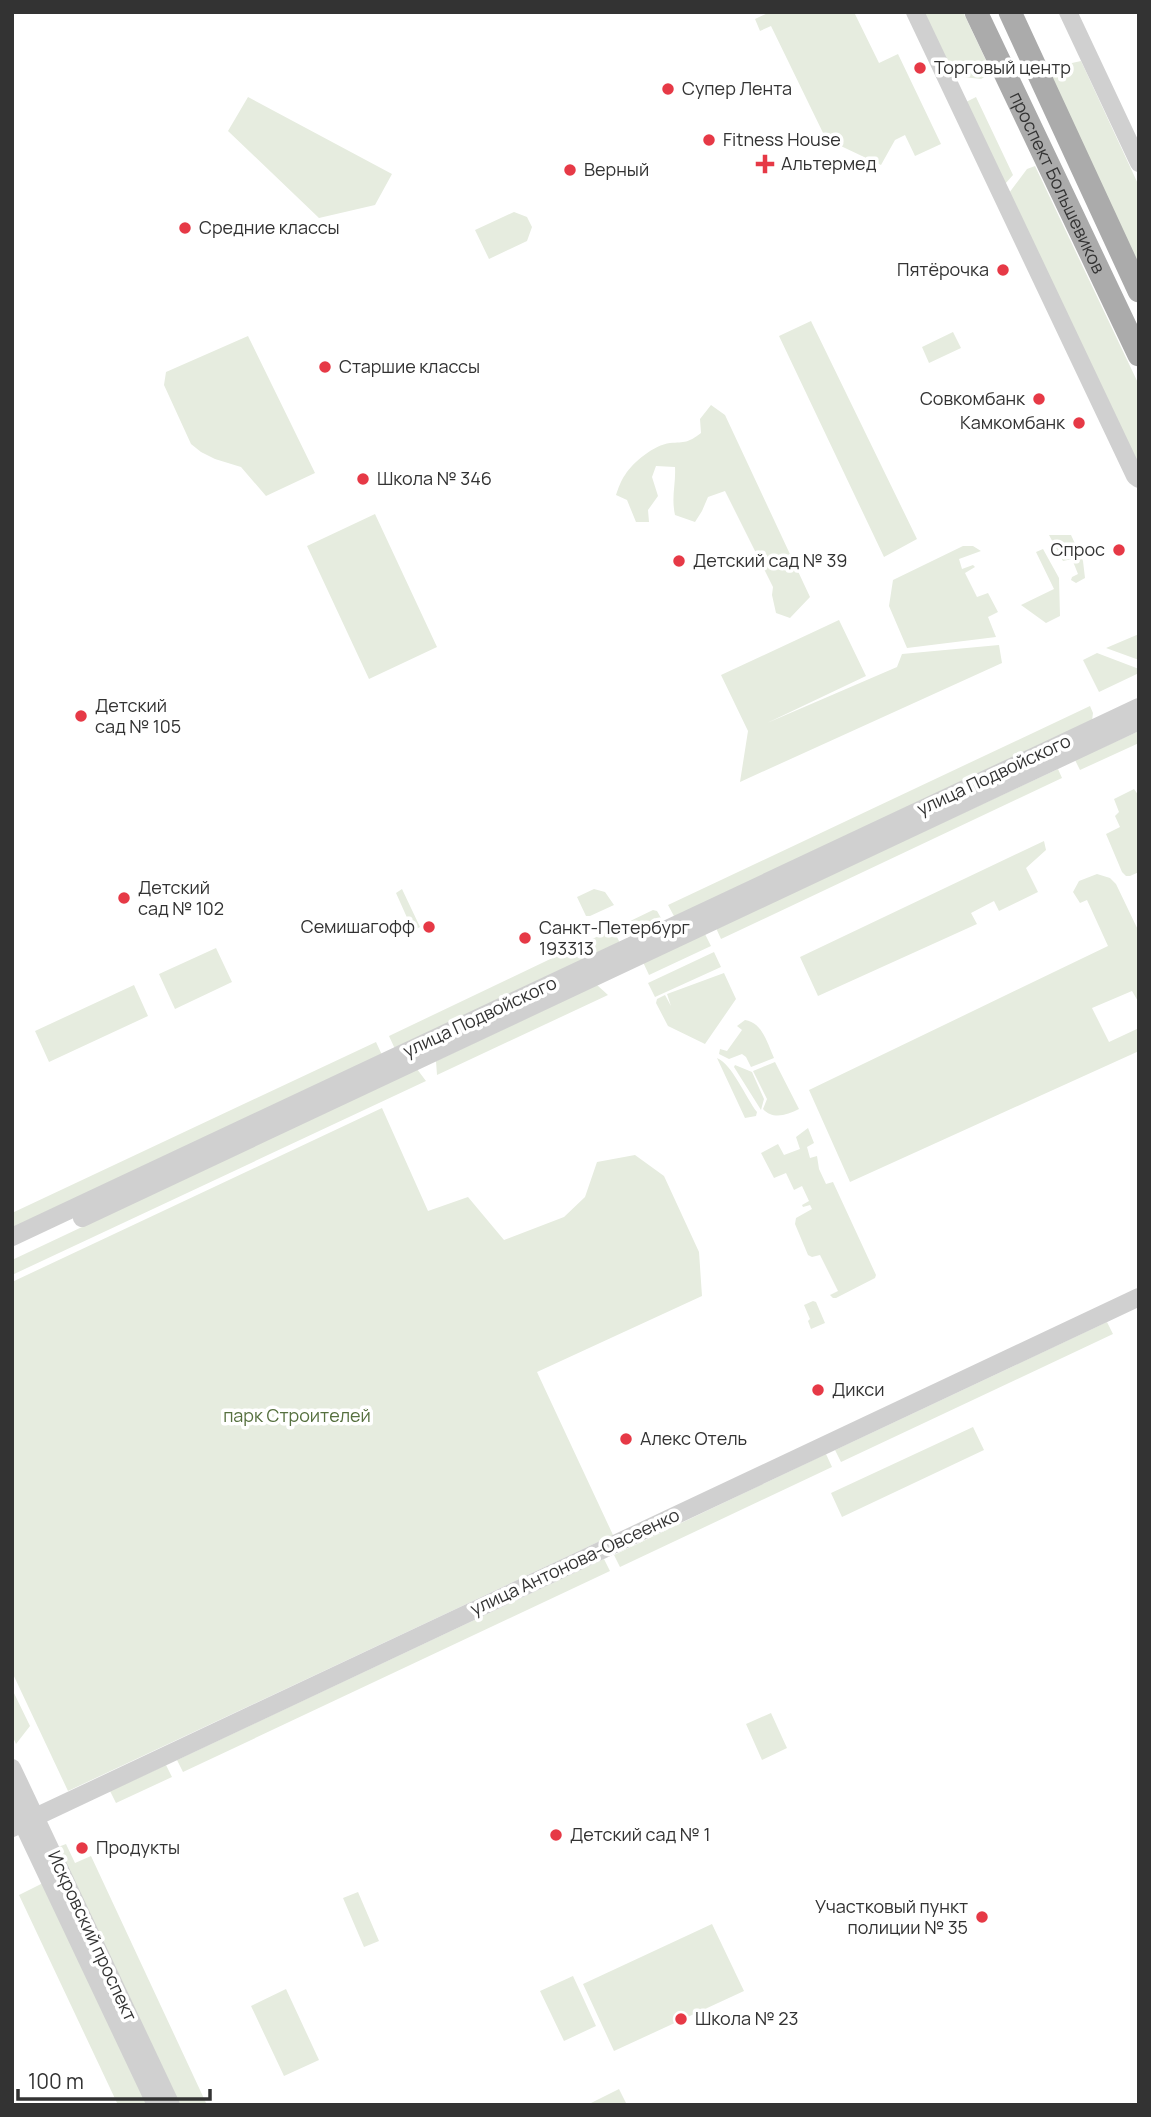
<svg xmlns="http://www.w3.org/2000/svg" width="1151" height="2117" font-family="Manrope,sans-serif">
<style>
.green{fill:#e6ecdf}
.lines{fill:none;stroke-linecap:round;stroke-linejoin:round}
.minor{stroke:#d0d0d0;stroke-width:18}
.major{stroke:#ababab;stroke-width:23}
.poi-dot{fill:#e63946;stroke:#fff;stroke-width:2.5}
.labels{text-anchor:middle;stroke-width:7;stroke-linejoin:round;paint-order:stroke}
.poi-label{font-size:18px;fill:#333;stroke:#fff;text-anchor:start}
.street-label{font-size:18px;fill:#333;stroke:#fff}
.park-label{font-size:18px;fill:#56703f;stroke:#fff}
</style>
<rect width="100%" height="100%" fill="#fff"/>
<path class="green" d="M 770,12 L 854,12 L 879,63 L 898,54 L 941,144 L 915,156 L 905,135 L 895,140 L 881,165 L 826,139 L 771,26 L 760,31 L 755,19 Z
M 924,12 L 963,12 L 992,73 L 981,79 L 954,76 Z
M 1081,61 L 1139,186 L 1139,269 L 1045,69 Z
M 248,97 L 392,174 L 375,205 L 319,218 L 228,131 Z
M 976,97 L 1013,175 L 1005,184 L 966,102 Z
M 1035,166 L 1139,385 L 1139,467 L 1009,193 L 1027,169 Z
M 514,212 L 527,217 L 532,227 L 527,241 L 489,259 L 475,230 Z
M 811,321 L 917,539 L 884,557 L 779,336 Z
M 953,332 L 961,348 L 929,363 L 922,347 Z
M 248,336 L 315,473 L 266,496 L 241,467 L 215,459 L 201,452 L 191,444 L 164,385 L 166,372 Z
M 711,405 L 725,415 L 810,597 L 790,618 L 776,613 L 772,595 L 773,587 L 725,491 L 708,497 L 702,511 L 695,522 L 675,515 C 671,496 676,485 675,467 L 656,466 L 652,477 L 658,496 L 648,510 L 649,522 L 636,522 L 627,500 L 616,495 C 618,489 621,480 625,475 C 633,462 654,445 670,443 C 685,442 688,443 701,433 L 700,419 Z
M 375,514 L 437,647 L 369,679 L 307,546 Z
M 1049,535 L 1071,535 L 1083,561 L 1085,578 L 1076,583 L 1071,580 L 1072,577 L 1078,574 L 1072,559 L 1063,561 Z
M 963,546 L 973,546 L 981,551 L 959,559 L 962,569 L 973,565 L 975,567 L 965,573 L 977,597 L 988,593 L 998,612 L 988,617 L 996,637 L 907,648 L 889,606 L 893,580 Z
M 1043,549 L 1059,578 L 1060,616 L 1046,623 L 1021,605 L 1054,589 L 1036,552 Z
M 839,620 L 866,676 L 767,723 L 897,667 L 902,654 L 999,645 L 1002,663 L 740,782 L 748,731 L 721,675 Z
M 1139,634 L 1139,660 L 1106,648 Z
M 1097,653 L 1139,669 L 1139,673 L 1099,692 L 1083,660 Z
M 1090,706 L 1093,713 L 1092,721 L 675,918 L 668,905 Z
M 1139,731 L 1139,743 L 1080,770 L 1075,760 Z
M 1058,769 L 1062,778 L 721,939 L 716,928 Z
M 1134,789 L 1139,796 L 1139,872 L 1130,876 L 1126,876 L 1122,872 L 1106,834 L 1120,827 L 1115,816 L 1119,812 L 1114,799 Z
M 1044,841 L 1046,850 L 1026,868 L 1038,892 L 999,911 L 994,901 L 971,913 L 977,924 L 818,996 L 800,957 Z
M 1097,874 L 1110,878 L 1116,884 L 1139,932 L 1139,1003 L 1132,991 L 1092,1008 L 1109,1042 L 1139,1028 L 1139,1051 L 850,1182 L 809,1090 L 1108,946 L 1087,900 L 1080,903 L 1073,892 L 1079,881 Z
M 402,889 L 420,927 L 413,931 L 396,893 Z
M 594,889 L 605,892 L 614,905 L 590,916 L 586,916 L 577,897 Z
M 653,910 L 657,911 L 661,918 L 661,924 L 631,937 L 624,924 Z
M 613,929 L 620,943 L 395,1049 L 389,1036 Z
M 705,934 L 711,946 L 649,975 L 643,962 Z
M 216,948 L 232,982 L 175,1009 L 159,974 Z
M 714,952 L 721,967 L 655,997 L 648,983 Z
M 724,973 L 736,999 L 705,1044 L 668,1026 L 656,1003 L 657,999 L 665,995 L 671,1006 L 667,994 Z
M 134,985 L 148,1016 L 49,1062 L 35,1031 Z
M 597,985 L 608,995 L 437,1075 L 436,1061 Z
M 745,1020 C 763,1023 767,1043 774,1058 L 751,1067 L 746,1057 L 742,1054 L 729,1059 L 719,1054 L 720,1049 L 727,1051 L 742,1030 L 737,1026 Z
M 376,1042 L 382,1055 L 12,1229 L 12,1213 Z
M 717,1058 C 732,1064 746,1098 757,1112 L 756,1116 L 745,1118 Z
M 775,1062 L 799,1109 C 787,1115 773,1120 763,1109 L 767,1099 L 753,1071 Z
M 735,1065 L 752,1072 L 764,1099 L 761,1110 L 734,1067 Z
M 417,1069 L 426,1081 L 12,1275 L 12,1260 Z
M 382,1108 L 428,1211 L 468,1197 L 504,1240 L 564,1217 L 585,1197 L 597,1162 L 635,1155 L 664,1176 L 699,1252 L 702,1296 L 537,1372 L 613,1535 L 68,1791 L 12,1672 L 12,1282 Z
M 808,1128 L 814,1143 L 807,1147 L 810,1158 L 817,1156 L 819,1169 L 826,1184 L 833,1182 L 876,1275 L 875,1278 L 836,1298 L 833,1298 L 830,1295 L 838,1291 L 820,1255 L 812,1257 L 808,1255 L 795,1224 L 796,1218 L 812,1209 L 810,1205 L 803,1207 L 802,1205 L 809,1201 L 802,1186 L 794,1190 L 786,1173 L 774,1178 L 761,1153 L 778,1144 L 784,1155 L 800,1149 L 796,1137 Z
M 813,1301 L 816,1302 L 825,1323 L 811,1329 L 808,1321 L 810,1319 L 804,1305 Z
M 1107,1322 L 1113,1334 L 841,1462 L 835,1450 Z
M 973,1427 L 984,1450 L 842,1517 L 831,1493 Z
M 826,1454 L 832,1467 L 620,1567 L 614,1555 Z
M 604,1559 L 610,1571 L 183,1772 L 177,1760 Z
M 12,1689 L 30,1726 L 16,1744 L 12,1735 Z
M 771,1713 L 787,1748 L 762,1760 L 746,1724 Z
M 166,1765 L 172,1777 L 116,1803 L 110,1791 Z
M 66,1844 L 75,1863 L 91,1856 L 207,2105 L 179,2105 L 58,1847 Z
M 43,1883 L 148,2105 L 118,2105 L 19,1895 Z
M 358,1892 L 379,1941 L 364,1947 L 343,1898 Z
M 712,1924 L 744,1991 L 614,2051 L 583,1984 Z
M 573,1976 L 596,2026 L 564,2041 L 540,1991 Z
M 286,1989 L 319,2060 L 284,2076 L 251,2006 Z
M 619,2089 L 627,2105 L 592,2105 L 591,2103 Z"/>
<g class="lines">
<path class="minor" d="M 915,12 L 1135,476 L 1139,479
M 1068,12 L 1139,163
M 82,1218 L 1139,721
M 12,1237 L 1139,707
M 12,1768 L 171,2105
M 12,1801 L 156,2105
M 12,1828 L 1139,1297"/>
<g class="major">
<path id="s1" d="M 976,12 L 1139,355"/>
<path d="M 1010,12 L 1139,291"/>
</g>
</g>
<g class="poi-dot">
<circle cx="920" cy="68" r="7"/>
<circle cx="668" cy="89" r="7"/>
<circle cx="709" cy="140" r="7"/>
<path d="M761.5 153.5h7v7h7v7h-7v7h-7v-7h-7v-7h7z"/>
<circle cx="570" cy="170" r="7"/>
<circle cx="185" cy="228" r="7"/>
<circle cx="1003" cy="270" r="7"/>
<circle cx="325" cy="367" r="7"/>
<circle cx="1039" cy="399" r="7"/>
<circle cx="1079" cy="423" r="7"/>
<circle cx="363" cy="479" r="7"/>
<circle cx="1119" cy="550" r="7"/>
<circle cx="679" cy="561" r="7"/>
<circle cx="81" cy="716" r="7"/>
<circle cx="124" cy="898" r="7"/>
<circle cx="429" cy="927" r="7"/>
<circle cx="525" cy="938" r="7"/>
<circle cx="818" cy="1390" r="7"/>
<circle cx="626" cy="1439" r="7"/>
<circle cx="556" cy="1835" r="7"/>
<circle cx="82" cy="1848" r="7"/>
<circle cx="982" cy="1917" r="7"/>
<circle cx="681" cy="2019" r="7"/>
</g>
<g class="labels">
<g class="poi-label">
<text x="934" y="74">Торговый центр</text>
<text x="682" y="95">Супер Лента</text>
<text x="723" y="146">Fitness House</text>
<text x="781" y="170">Альтермед</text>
<text x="584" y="176">Верный</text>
<text x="199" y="234">Средние классы</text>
<text x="989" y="276" text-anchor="end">Пятёрочка</text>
<text x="339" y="373">Старшие классы</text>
<text x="1025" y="405" text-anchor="end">Совкомбанк</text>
<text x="1065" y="429" text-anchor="end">Камкомбанк</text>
<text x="377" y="485">Школа № 346</text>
<text x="1105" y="556" text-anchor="end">Спрос</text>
<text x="693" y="567">Детский сад № 39</text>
<text x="95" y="712">Детский<tspan x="95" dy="21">сад № 105</tspan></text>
<text x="138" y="894">Детский<tspan x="138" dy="21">сад № 102</tspan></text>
<text x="415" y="933" text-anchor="end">Семишагофф</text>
<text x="539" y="934">Санкт-Петербург<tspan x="539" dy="21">193313</tspan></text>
<text x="832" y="1396">Дикси</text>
<text x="640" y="1445">Алекс Отель</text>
<text x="570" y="1841">Детский сад № 1</text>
<text x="96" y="1854">Продукты</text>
<text x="968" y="1913" text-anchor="end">Участковый пункт<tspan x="968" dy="21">полиции № 35</tspan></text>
<text x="695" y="2025">Школа № 23</text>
</g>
<g class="street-label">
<text dy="6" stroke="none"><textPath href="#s1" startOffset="189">проспект Большевиков</textPath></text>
<text transform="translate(994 775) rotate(-25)" y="6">улица Подвойского</text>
<text transform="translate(480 1017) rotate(-25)" y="6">улица Подвойского</text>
<text transform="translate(575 1562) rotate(-25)" y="6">улица Антонова-Овсеенко</text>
<text transform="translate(92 1936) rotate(65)" y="6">Искровский проспект</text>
</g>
<g class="park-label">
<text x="297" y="1422">парк Строителей</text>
</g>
</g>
<rect width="1151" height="2117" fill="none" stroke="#333333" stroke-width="28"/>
<path d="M18 2089v10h192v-10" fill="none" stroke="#333333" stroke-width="3.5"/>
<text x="28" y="2089" font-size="21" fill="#333333" stroke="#ffffff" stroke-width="5" paint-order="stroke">100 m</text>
</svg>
